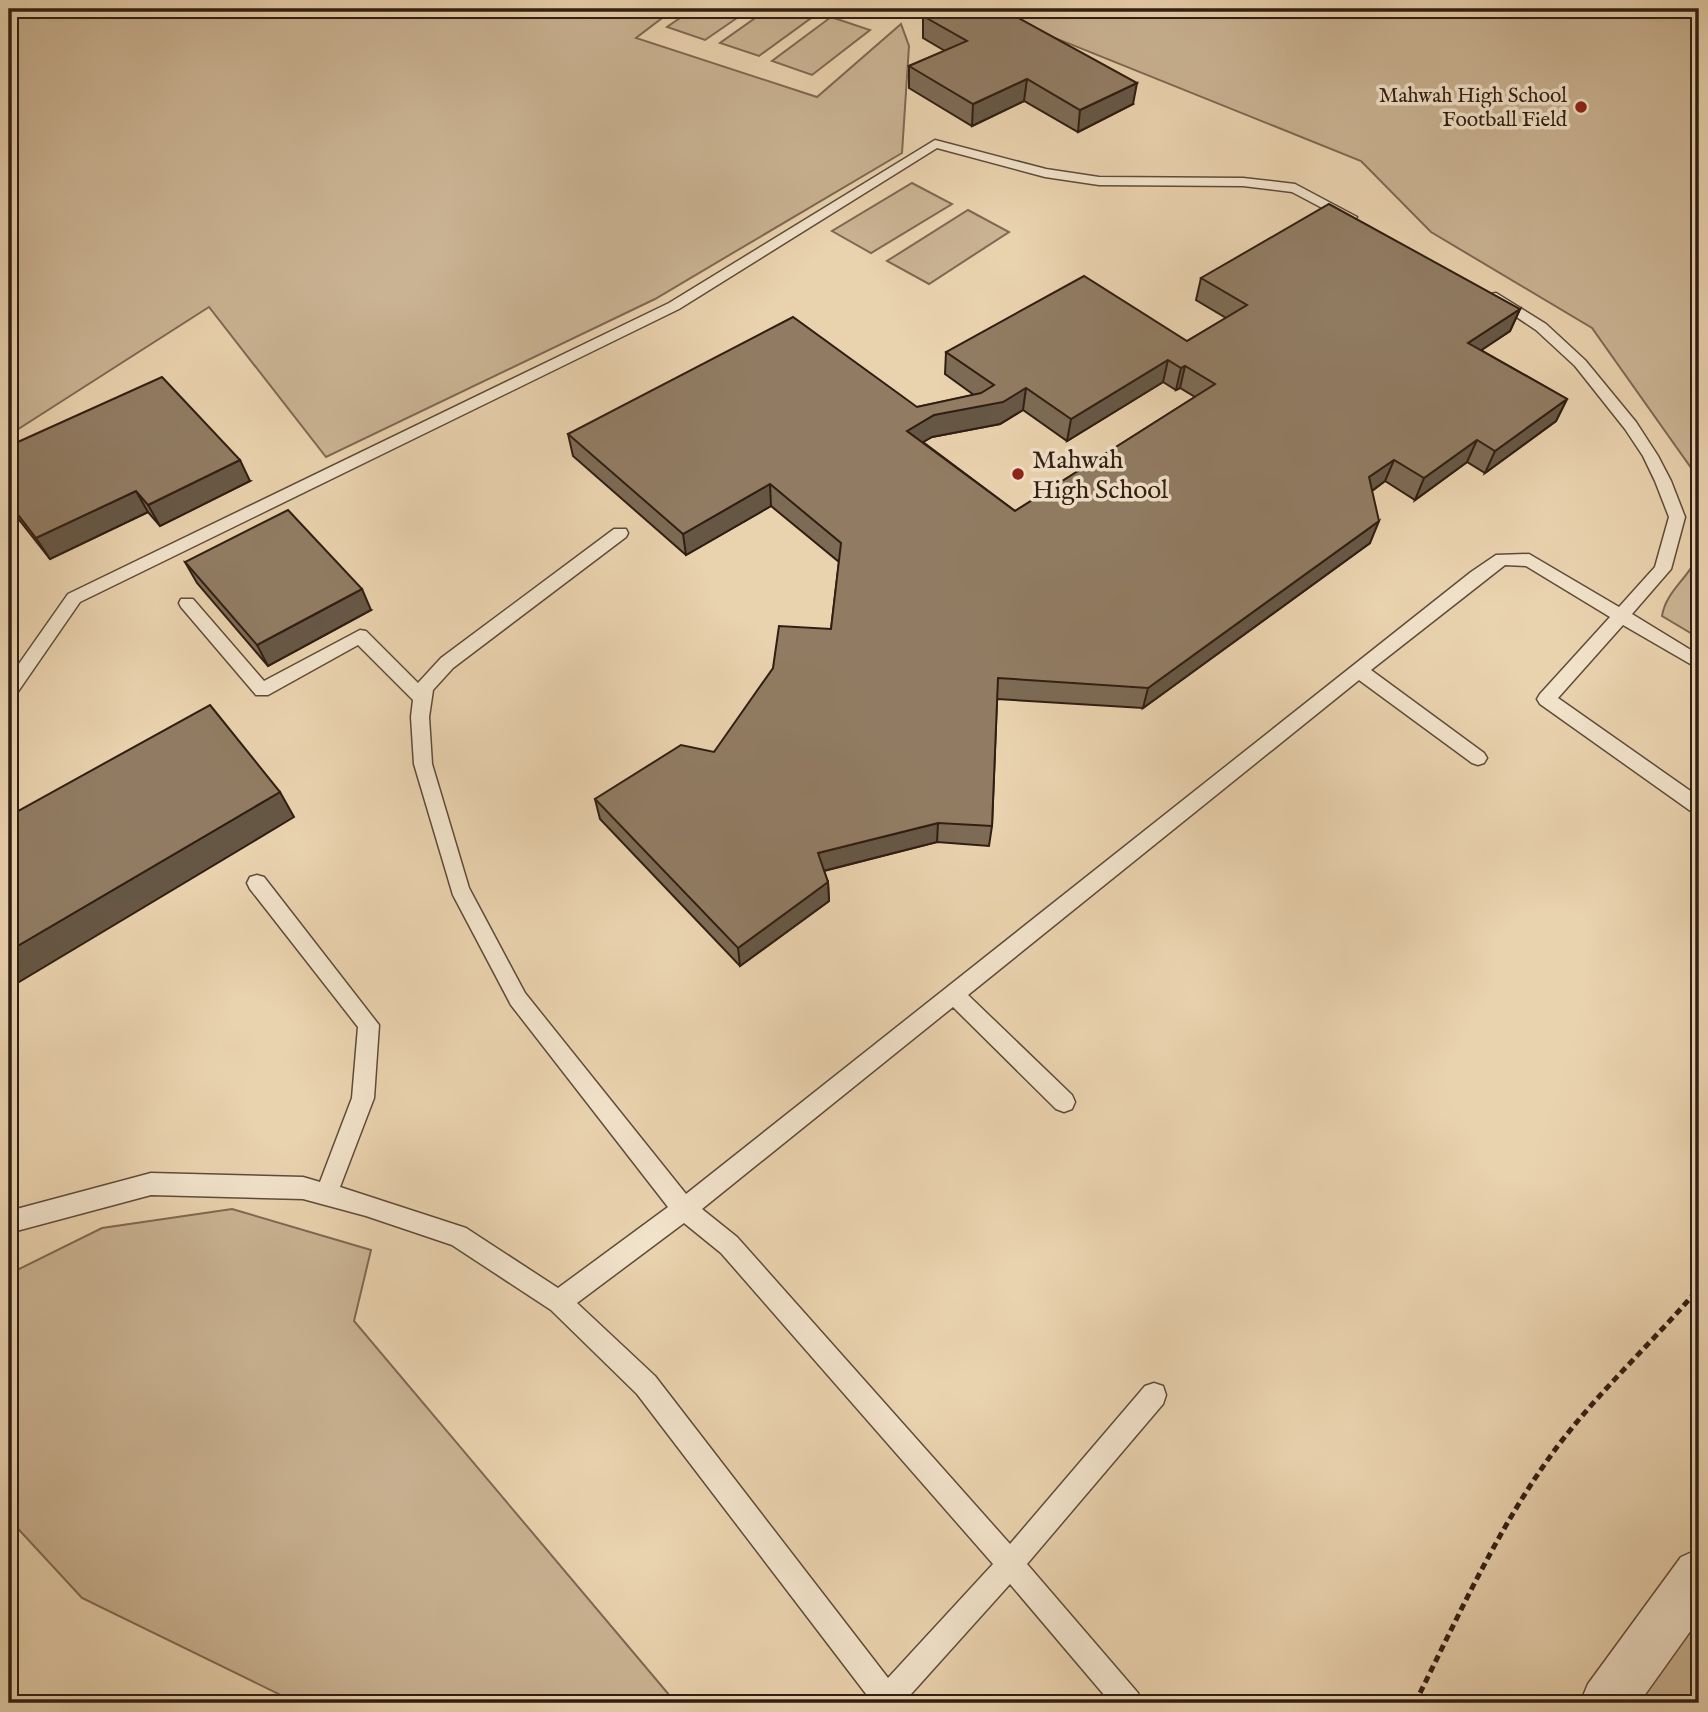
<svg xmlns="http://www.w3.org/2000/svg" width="1708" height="1712" font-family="'IM FELL English',serif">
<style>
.green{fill:#cab393;stroke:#7e6852;stroke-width:2}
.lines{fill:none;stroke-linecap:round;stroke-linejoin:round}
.service-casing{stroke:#5f4b39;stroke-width:3}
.tertiary-casing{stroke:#5f4b39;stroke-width:3}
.path{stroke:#311e12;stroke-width:5;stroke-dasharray:7 4.5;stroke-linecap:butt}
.service{fill:#f1e2ca;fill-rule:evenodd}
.tertiary{fill:#f1e2ca;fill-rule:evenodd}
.wall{fill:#7d6b55;stroke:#311e12;stroke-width:2;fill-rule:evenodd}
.shaded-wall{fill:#665745;stroke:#311e12;stroke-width:2}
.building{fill:#917c63;stroke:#311e12;stroke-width:2;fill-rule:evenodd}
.poi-dot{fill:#8f2418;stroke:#f1e2ca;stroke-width:2.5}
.labels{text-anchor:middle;stroke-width:7;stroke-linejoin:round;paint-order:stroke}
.far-poi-label{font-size:21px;fill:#311e12;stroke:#f1e2ca;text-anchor:end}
.poi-label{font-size:26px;fill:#311e12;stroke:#f1e2ca;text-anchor:start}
</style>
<rect width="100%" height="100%" fill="#e9d2ae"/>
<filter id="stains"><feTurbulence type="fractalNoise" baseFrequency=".00286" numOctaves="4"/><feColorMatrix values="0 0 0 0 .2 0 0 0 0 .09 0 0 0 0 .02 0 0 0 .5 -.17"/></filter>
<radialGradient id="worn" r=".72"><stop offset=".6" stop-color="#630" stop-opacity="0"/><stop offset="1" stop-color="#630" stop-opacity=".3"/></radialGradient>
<path class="green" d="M 9,9 L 674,9 L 636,38 L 817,97 L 901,24 L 909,46 L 902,153 L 655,299 L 326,457 L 209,307 L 9,435 Z
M 693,9 L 750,9 L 705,40 L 667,27 Z
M 768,9 L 805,9 L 818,13 L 759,56 L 720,43 Z
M 983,9 L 1699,9 L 1699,479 L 1592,328 L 1431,232 L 1361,161 Z
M 831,17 L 870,30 L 812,75 L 772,61 Z
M 912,183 L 952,204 L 871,253 L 832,231 Z
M 968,210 L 1009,232 L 929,284 L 887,261 Z
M 1699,552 L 1699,638 L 1662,616 C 1666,590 1691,577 1699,552 Z
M 232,1209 L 371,1250 L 354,1321 L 676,1703 L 297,1703 L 82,1598 L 9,1519 L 9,1274 L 102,1228 Z
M 1699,1577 L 1699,1703 L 1608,1703 Z"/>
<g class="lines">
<defs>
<path id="service" d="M 935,140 L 1046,169 L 1099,177 L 1243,178 L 1295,184 L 1357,217 L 1355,220 L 1345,220 L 1292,192 L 1243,186 L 1099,185 L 1045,177 L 937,148 L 679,309 L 80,602 L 15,696 L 9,698 L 9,678 L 68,594 L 669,303 Z
M 1496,293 L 1546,324 L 1585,360 L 1636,422 L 1658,456 L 1671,481 L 1685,517 L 1671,569 L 1632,614 L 1699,655 L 1699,669 L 1623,625 L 1558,698 L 1699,797 L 1699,815 L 1692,812 L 1540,704 L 1537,699 L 1540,694 L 1610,617 L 1526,566 L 1505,565 L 1371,670 L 1484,753 L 1487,758 L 1484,763 L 1478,765 L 1472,763 L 1359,680 L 968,995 L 1072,1095 L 1075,1102 L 1072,1109 L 1064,1112 L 1056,1109 L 953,1007 L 702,1209 L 737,1237 L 1010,1544 L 1145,1386 L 1154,1383 L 1163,1386 L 1166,1395 L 1163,1404 L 1027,1564 L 1138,1693 L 1141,1703 L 1111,1703 L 1010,1584 L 903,1703 L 873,1703 L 637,1394 L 551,1310 L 452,1245 L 366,1216 L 303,1199 L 151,1195 L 9,1233 L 9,1211 L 151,1173 L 303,1177 L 320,1182 L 352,1098 L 358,1027 L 250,889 L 247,883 L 250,877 L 257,875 L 264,877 L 379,1025 L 374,1098 L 340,1187 L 466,1228 L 558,1288 L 668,1207 L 511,1005 L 453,895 L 414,764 L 411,717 L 413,700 L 358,645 L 268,695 L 256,695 L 181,607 L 179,603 L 181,599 L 193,599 L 264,681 L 360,630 L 366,631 L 418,683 L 441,658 L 614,529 L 626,529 L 628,533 L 626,537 L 453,668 L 433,690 L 429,717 L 432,764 L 469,888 L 525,993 L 686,1194 L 1471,572 L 1496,555 L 1529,554 L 1619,607 L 1655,567 L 1669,517 L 1655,481 L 1643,456 L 1625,429 L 1575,366 L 1536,330 L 1491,300 L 1491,294 ZM 684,1223 L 721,1253 L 993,1564 L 888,1678 L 655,1376 L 577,1303 Z"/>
<path id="tertiary" d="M 1699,1549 L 1699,1619 L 1639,1703 L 1580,1703 L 1588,1684 L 1681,1557 Z"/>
</defs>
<use href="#service" class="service-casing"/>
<use href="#tertiary" class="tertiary-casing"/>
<path class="path" d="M 1415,1703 C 1458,1617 1499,1525 1557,1447 C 1600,1390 1653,1342 1699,1288"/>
<use href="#service" class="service"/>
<use href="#tertiary" class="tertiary"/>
</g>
<path class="wall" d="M 923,16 L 1133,104 L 1078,132 L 1024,101 L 972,126 L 909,88 L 909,66 L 945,51 L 923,38 Z
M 1201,278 L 1520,309 L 1510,331 L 1481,350 L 1567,399 L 1556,421 L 1485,473 L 1467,462 L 1415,500 L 1385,481 L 1372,491 L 1370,543 L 1143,708 L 997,699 L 992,826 L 989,846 L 937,842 L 824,871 L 828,882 L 829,901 L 740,966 L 600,819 L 595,799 L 714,752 L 831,629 L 839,562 L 771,506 L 686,555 L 573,456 L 568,434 L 917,407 L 974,395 L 945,374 L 946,352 L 1187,341 L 1226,318 L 1196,300 ZM 1163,382 L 1176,390 L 1180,388 L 1195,397 L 1015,511 L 923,442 L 932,437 L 1000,424 L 1023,410 L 1067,441 Z
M 9,446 L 250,481 L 160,526 L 148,512 L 50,559 L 9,507 Z
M 185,562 L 371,610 L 268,666 L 197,583 Z"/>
<path class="shaded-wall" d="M 1027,79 L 1024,101 L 972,126 L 973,104 Z
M 1137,83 L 1133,104 L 1078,132 L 1080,110 Z
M 1520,309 L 1510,331 L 1459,365 L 1468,343 Z
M 1168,360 L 1163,382 L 1067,441 L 1071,419 Z
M 1185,366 L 1180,388 L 1176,390 L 1181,368 Z
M 1026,388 L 1023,410 L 1000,424 L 932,437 L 906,452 L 907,431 L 934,415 Z
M 1567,399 L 1556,421 L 1485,473 L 1495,451 Z
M 1477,440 L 1467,462 L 1415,500 L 1424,478 Z
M 240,460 L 250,481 L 160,526 L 148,505 Z
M 1394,460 L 1385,481 L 1361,499 L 1369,477 Z
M 770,484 L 771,506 L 686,555 L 683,534 Z
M 136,491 L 148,512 L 50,559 L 36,538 Z
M 1379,521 L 1370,543 L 1143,708 L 1148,688 Z
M 362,589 L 371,610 L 268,666 L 257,645 Z
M 280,792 L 294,817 L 9,988 L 9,951 Z
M 938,823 L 937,842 L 819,872 L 818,853 Z
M 828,882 L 829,901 L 740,966 L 738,948 Z"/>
<path class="building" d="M 941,9 L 1002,9 L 1137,83 L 1080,110 L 1027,79 L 973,104 L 909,66 L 967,41 L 923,16 Z
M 1329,204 L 1520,309 L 1468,343 L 1567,399 L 1495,451 L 1477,440 L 1424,478 L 1394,460 L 1369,477 L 1379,521 L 1148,688 L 998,678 L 992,826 L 938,823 L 818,853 L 828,882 L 738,948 L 595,799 L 681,745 L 714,752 L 773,668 L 779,626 L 831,629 L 841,543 L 770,484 L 683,534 L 568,434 L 793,317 L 917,407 L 981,393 L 994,385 L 946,352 L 1084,276 L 1187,341 L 1247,305 L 1201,278 ZM 1168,360 L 1181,368 L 1185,366 L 1215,384 L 1015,511 L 907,431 L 934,415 L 1003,402 L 1026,388 L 1071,419 Z
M 162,377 L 240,460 L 148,505 L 136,491 L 36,538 L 9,503 L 9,446 Z
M 288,510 L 362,589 L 257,645 L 185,562 Z
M 210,705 L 280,792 L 9,951 L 9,816 Z"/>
<g class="poi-dot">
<circle cx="1581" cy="107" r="7"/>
<circle cx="1018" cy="474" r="7"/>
</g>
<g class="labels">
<g class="far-poi-label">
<text x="1567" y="102">Mahwah High School<tspan x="1567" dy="24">Football Field</tspan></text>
</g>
<g class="poi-label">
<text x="1032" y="468">Mahwah<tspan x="1032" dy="30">High School</tspan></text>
</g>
</g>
<rect width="1708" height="1712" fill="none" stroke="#e9d2ae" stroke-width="35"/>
<rect x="10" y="10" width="1687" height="1691" fill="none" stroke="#311e12" stroke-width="3.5"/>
<rect x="18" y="18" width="1673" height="1677" fill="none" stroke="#311e12" stroke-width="2"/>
<rect width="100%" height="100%" filter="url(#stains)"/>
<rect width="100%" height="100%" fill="url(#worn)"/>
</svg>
